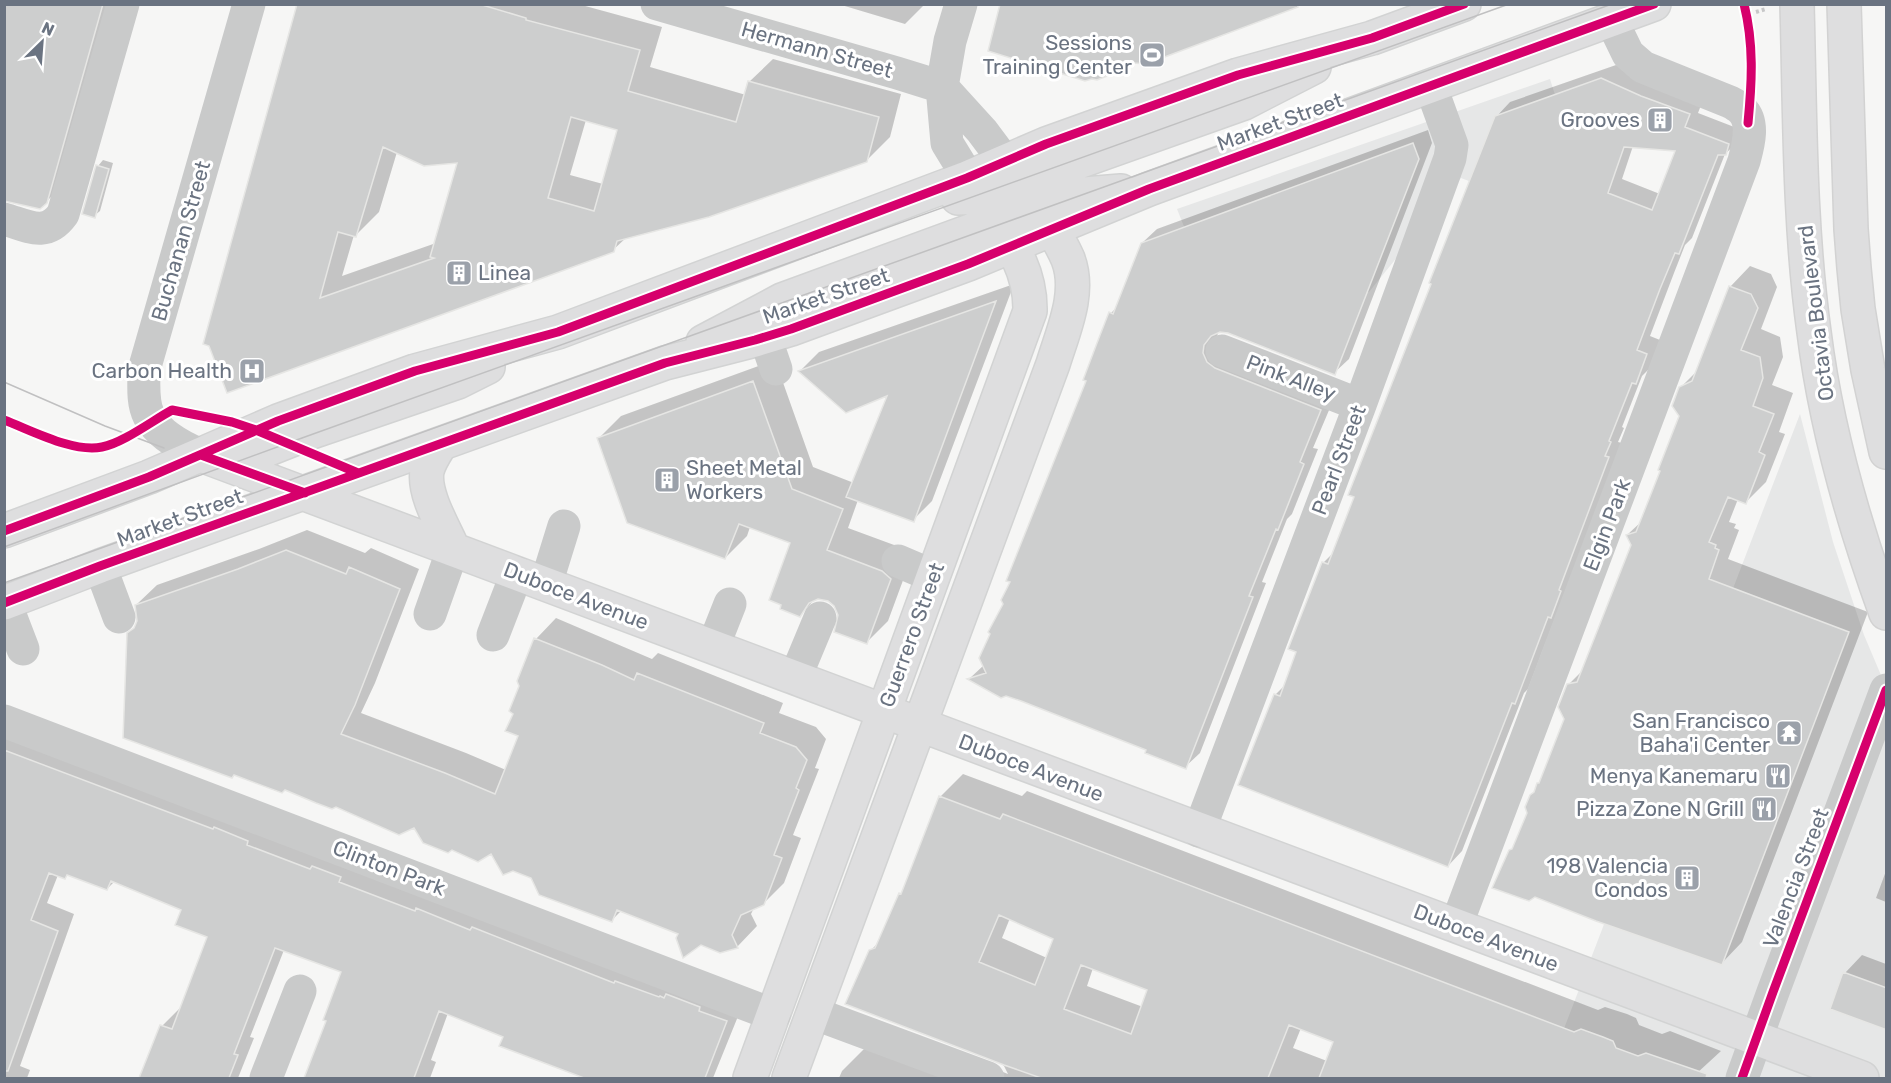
<svg xmlns="http://www.w3.org/2000/svg" width="1891" height="1083" font-family="Rubik,sans-serif">
<style>
.built{fill:#e6e7e7}
.shadow{fill:#0003;fill-rule:evenodd}
.building{fill:#cdcece;stroke:#e6e6e4;stroke-width:1.5;fill-rule:evenodd}
.lines{fill:none;stroke-linecap:round;stroke-linejoin:round}
.major-casing{stroke:#d2d3d3;stroke-width:36}
.highway-casing{stroke:#d2d2d2;stroke-width:36}
.path{stroke:#c7c7c8;stroke-width:4;stroke-dasharray:3 3;stroke-linecap:butt}
.minor{stroke:#c9caca;stroke-width:33}
.major{stroke:#dededf;stroke-width:33}
.highway{stroke:#dededf;stroke-width:33}
.tram{stroke:#c0c0c1;stroke-width:1.5}
.cycleway-casing{stroke:#fff;stroke-width:13}
.cycleway{stroke:#d6006c;stroke-width:9}
.labels{text-anchor:middle;stroke-width:6;stroke-linejoin:round;paint-order:stroke}
.poi-label{font-size:21px;fill:#6a7381;stroke:#fff;text-anchor:end}
.street-label{font-size:21px;fill:#6a7381;stroke:#fff}
</style>
<rect width="100%" height="100%" fill="#f6f6f5"/>
<path class="built" d="M 1550,79 L 1586,193 L 1542,209 L 1461,178 L 1369,292 L 1218,312 L 1177,209 Z
M 1800,414 L 1833,542 L 1864,635 L 1886,687 L 1886,1078 L 1545,1078 Z"/>
<path class="shadow" d="M 4,4 L 115,4 L 59,189 L 41,207 Z
M 298,4 L 578,4 L 662,27 L 650,67 L 746,95 L 749,82 L 773,59 L 901,94 L 890,137 L 866,161 L 627,237 L 613,250 L 228,391 ZM 586,120 L 619,129 L 603,184 L 570,175 ZM 397,152 L 459,161 L 436,243 L 342,276 L 354,235 L 356,235 L 379,212 Z
M 838,4 L 925,4 L 905,24 Z
M 1616,65 L 1656,82 L 1703,100 L 1698,113 L 1742,130 L 1740,140 L 1725,154 L 1692,238 L 1685,245 L 1674,273 L 1650,336 L 1660,340 L 1650,368 L 1642,376 L 1622,427 L 1624,428 L 1618,442 L 1622,443 L 1528,689 L 1524,693 L 1462,851 L 1448,866 L 1275,695 L 1286,684 L 1298,652 L 1323,563 L 1334,552 L 1496,117 L 1510,102 ZM 1633,146 L 1677,150 L 1660,194 L 1622,179 Z
M 1428,130 L 1432,143 L 1349,359 L 1334,373 L 1229,332 L 1218,331 L 1217,339 L 1335,396 L 1313,448 L 1318,449 L 1292,514 L 1287,519 L 1262,582 L 1266,583 L 1200,753 L 1185,767 L 1148,750 L 969,679 L 984,665 L 1012,581 L 1088,380 L 1111,313 L 1118,306 L 1142,243 L 1157,229 Z
M 103,160 L 113,163 L 100,211 L 94,216 L 98,166 Z
M 1750,266 L 1771,274 L 1777,287 L 1761,329 L 1780,337 L 1783,357 L 1772,385 L 1793,393 L 1779,432 L 1785,434 L 1766,482 L 1746,502 L 1738,499 L 1729,522 L 1736,524 L 1734,528 L 1739,530 L 1728,559 L 1868,612 L 1742,942 L 1722,963 L 1510,851 L 1515,846 L 1565,719 L 1568,685 L 1583,670 L 1633,545 L 1627,535 L 1642,521 L 1681,416 L 1680,388 L 1698,370 L 1730,287 Z
M 1014,284 L 932,501 L 913,520 L 858,500 L 848,528 L 905,549 L 912,556 L 888,621 L 866,643 L 840,615 L 836,605 L 828,600 L 816,598 L 800,615 L 792,542 L 750,527 L 747,536 L 725,558 L 599,438 L 621,416 L 775,360 L 813,467 L 854,483 L 889,393 L 800,371 L 819,352 Z
M 307,530 L 365,553 L 371,548 L 419,569 L 375,683 L 361,713 L 466,753 L 506,770 L 520,736 L 514,713 L 536,639 L 556,618 L 652,659 L 658,653 L 783,703 L 779,713 L 816,727 L 826,739 L 815,768 L 819,769 L 793,835 L 801,838 L 784,883 L 764,903 L 754,908 L 751,914 L 757,926 L 737,947 L 680,934 L 622,910 L 612,920 L 532,876 L 492,851 L 452,849 L 414,826 L 136,627 L 139,621 L 136,605 L 157,585 L 259,549 Z
M 4,726 L 743,1004 L 713,1078 L 588,1078 L 501,1045 L 505,1036 L 448,1013 L 431,1060 L 436,1062 L 430,1078 L 306,1078 L 328,1020 L 343,972 L 284,950 L 250,1037 L 254,1038 L 238,1078 L 141,1078 L 162,1026 L 179,1009 L 181,1009 L 209,936 L 183,909 L 115,881 L 107,889 L 68,874 L 58,875 L 47,903 L 74,914 L 20,1066 L 30,1070 L 27,1078 L 4,1078 Z
M 963,774 L 1022,796 L 1027,791 L 1598,1010 L 1605,1007 L 1627,1014 L 1636,1018 L 1639,1025 L 1662,1034 L 1670,1031 L 1721,1051 L 1696,1074 L 1698,1078 L 1052,1078 L 1040,1074 L 1038,1078 L 983,1078 L 993,1068 L 1008,1074 L 1004,1066 L 870,951 L 880,941 L 900,894 L 904,890 L 940,797 ZM 1010,918 L 1055,938 L 1047,958 L 1002,938 ZM 1093,968 L 1149,990 L 1143,1007 L 1087,986 ZM 1301,1028 L 1335,1041 L 1327,1061 L 1293,1048 Z
M 1886,871 L 1886,902 L 1876,898 Z
M 1862,955 L 1886,964 L 1886,1029 L 1845,973 Z
M 865,1048 L 973,1078 L 839,1078 L 842,1071 Z"/>
<path class="building" d="M 4,4 L 103,4 L 47,203 L 40,209 L 4,201 Z
M 297,4 L 479,4 L 526,18 L 526,20 L 640,50 L 628,91 L 736,122 L 748,81 L 879,117 L 867,162 L 709,217 L 617,241 L 614,252 L 227,393 L 209,346 L 203,344 ZM 571,117 L 617,130 L 594,211 L 548,198 ZM 383,147 L 424,166 L 457,163 L 430,257 L 434,258 L 320,298 L 338,232 L 356,237 Z
M 1000,4 L 1297,4 L 1298,7 L 1154,61 L 1151,64 L 1131,63 L 1125,73 L 1115,73 L 1097,80 L 1092,79 L 1085,81 L 988,51 Z
M 1601,78 L 1641,96 L 1690,114 L 1685,127 L 1729,144 L 1726,155 L 1718,155 L 1679,254 L 1675,253 L 1660,289 L 1637,350 L 1647,354 L 1636,384 L 1632,383 L 1609,441 L 1611,442 L 1605,456 L 1609,457 L 1559,590 L 1561,591 L 1551,618 L 1548,617 L 1515,704 L 1512,703 L 1448,867 L 1238,785 L 1274,694 L 1280,696 L 1296,652 L 1288,649 L 1322,562 L 1328,564 L 1354,497 L 1348,495 L 1431,284 L 1429,283 L 1495,116 ZM 1624,147 L 1675,151 L 1652,210 L 1608,193 Z
M 1413,143 L 1419,159 L 1335,375 L 1228,333 L 1220,332 L 1211,336 L 1204,345 L 1203,353 L 1207,362 L 1215,368 L 1321,410 L 1300,462 L 1304,464 L 1278,530 L 1276,529 L 1249,596 L 1253,597 L 1186,769 L 1145,753 L 1146,750 L 1021,701 L 1006,696 L 1001,698 L 967,679 L 986,673 L 979,658 L 990,634 L 988,632 L 1003,604 L 1001,600 L 1010,582 L 1006,581 L 1086,381 L 1083,380 L 1097,343 L 1109,312 L 1113,314 L 1141,243 Z
M 96,165 L 109,169 L 95,218 L 82,214 Z
M 1729,286 L 1751,294 L 1758,308 L 1741,350 L 1760,357 L 1763,378 L 1753,406 L 1774,414 L 1759,452 L 1765,455 L 1746,504 L 1728,497 L 1709,542 L 1716,545 L 1715,548 L 1719,550 L 1709,579 L 1849,632 L 1722,965 L 1596,921 L 1535,897 L 1529,901 L 1492,888 L 1509,850 L 1512,849 L 1527,813 L 1525,807 L 1530,795 L 1534,792 L 1537,783 L 1539,783 L 1564,719 L 1558,707 L 1567,684 L 1577,682 L 1631,545 L 1626,535 L 1636,532 L 1660,471 L 1658,470 L 1679,416 L 1672,406 L 1679,387 L 1692,381 Z
M 996,301 L 914,522 L 846,497 L 887,396 L 846,413 L 798,371 Z
M 753,381 L 792,489 L 843,509 L 827,550 L 882,571 L 891,579 L 867,644 L 834,632 L 838,615 L 834,606 L 828,601 L 818,599 L 809,603 L 800,617 L 780,609 L 781,605 L 769,600 L 790,543 L 739,524 L 725,559 L 627,523 L 597,438 Z
M 286,550 L 346,574 L 349,567 L 400,589 L 355,705 L 341,734 L 445,773 L 495,794 L 518,736 L 505,731 L 513,714 L 509,711 L 519,686 L 517,681 L 534,638 L 602,665 L 634,680 L 637,673 L 764,723 L 760,733 L 796,747 L 807,760 L 796,788 L 799,790 L 774,855 L 782,858 L 764,905 L 741,915 L 732,935 L 738,948 L 720,953 L 701,945 L 683,958 L 676,938 L 678,934 L 617,910 L 612,922 L 539,895 L 531,878 L 513,871 L 503,875 L 491,854 L 478,862 L 452,850 L 448,853 L 423,843 L 414,828 L 399,835 L 336,807 L 332,809 L 316,803 L 285,790 L 282,793 L 234,775 L 232,778 L 123,738 L 127,633 L 134,628 L 137,621 L 135,605 L 238,569 Z
M 4,750 L 213,829 L 214,827 L 248,841 L 247,845 L 310,869 L 312,866 L 341,877 L 339,882 L 415,911 L 416,908 L 470,930 L 472,927 L 614,983 L 615,981 L 659,997 L 660,996 L 664,998 L 666,994 L 700,1007 L 699,1011 L 727,1021 L 705,1078 L 584,1078 L 499,1046 L 503,1037 L 439,1011 L 414,1078 L 304,1078 L 326,1021 L 323,1020 L 341,972 L 275,948 L 234,1054 L 238,1055 L 229,1078 L 139,1078 L 160,1025 L 172,1029 L 207,937 L 175,925 L 181,910 L 111,881 L 107,890 L 67,875 L 65,879 L 49,873 L 31,920 L 58,931 L 8,1071 L 4,1071 Z
M 939,796 L 1000,819 L 1003,814 L 1574,1032 L 1581,1029 L 1603,1037 L 1613,1041 L 1616,1048 L 1638,1056 L 1646,1053 L 1707,1074 L 1706,1078 L 1319,1078 L 1333,1042 L 1289,1025 L 1268,1078 L 1041,1078 L 1004,1065 L 845,1004 L 869,950 L 875,948 L 899,893 L 901,894 ZM 999,915 L 1053,939 L 1035,985 L 979,962 ZM 1081,965 L 1147,990 L 1131,1034 L 1064,1009 Z
M 1843,972 L 1887,988 L 1887,1030 L 1830,1009 Z"/>
<g class="lines">
<defs>
<path id="major" d="M 958,198 L 980,197 L 1244,103 L 1314,67
M 703,342 L 782,300 L 1038,206 L 1072,195 L 1121,191
M 440,445 C 435,453 429,462 427,471 C 423,494 444,528 453,549
M 201,455 L 1862,1078
M 236,462 L 309,433 L 458,382 L 488,367
M 4,531 L 149,477 L 278,421 L 415,371 L 558,332 L 967,178 L 1046,144 L 1238,75 L 1372,38 L 1464,4
M 4,603 L 100,566 L 665,363 L 755,340 L 791,329 L 968,264 L 1149,189 L 1654,4
M 750,1078 L 1030,311 C 1031,265 1004,234 980,197
M 789,1078 L 1053,364 C 1063,331 1081,293 1068,259 C 1060,240 1048,223 1038,206"/>
<path id="highway" d="M 1797,4 C 1800,113 1799,224 1814,332 C 1826,429 1853,522 1886,613
M 1844,4 L 1851,229 L 1854,268 L 1858,309 L 1868,370 L 1886,452"/>
</defs>
<use href="#major" class="major-casing"/>
<use href="#highway" class="highway-casing"/>
<path class="path" d="M 1756,12 L 1766,9"/>
<path class="minor" d="M 657,4 L 897,73 L 942,87 L 982,131 L 1021,183
M 961,4 L 950,41 L 942,87 L 947,143 L 980,197
M 4,219 C 28,226 46,238 63,214 L 123,4
M 765,337 L 776,369
M 1222,351 L 1360,405
M 201,455 C 182,447 159,435 149,416 C 142,403 144,384 144,370 L 249,4
M 898,561 L 933,576
M 100,566 L 119,617
M 546,584 L 564,526
M 5,602 L 23,649
M 430,614 L 453,549
M 493,635 L 517,573
M 713,647 L 730,604
M 795,678 L 820,618
M 4,721 L 774,1015
M 1199,831 L 1360,405 L 1450,158 L 1452,145 L 1431,87
M 1456,926 L 1744,161 C 1748,146 1755,123 1742,110 C 1739,107 1734,104 1730,102 L 1643,67 L 1628,54 L 1612,21
M 813,1013 L 988,1078
M 266,1078 L 300,991
M 1742,1078 L 1773,992 L 1886,690"/>
<use href="#major" class="major"/>
<use href="#highway" class="highway"/>
<path class="tram" d="M 4,382 L 105,426 L 164,448
M 4,547 L 302,438 L 1509,4
M 4,583 L 1612,4"/>
<defs>
<path id="cycleway" d="M 1744,4 C 1754,44 1752,82 1748,123
M 4,420 C 31,430 73,453 102,447 C 123,443 152,421 172,410 L 232,422 L 256,430 L 358,473
M 201,455 L 305,493
M 4,531 L 149,477 L 278,421 L 415,371 L 558,332 L 967,178 L 1046,144 L 1238,75 L 1372,38 L 1464,4
M 4,603 L 100,566 L 665,363 L 755,340 L 791,329 L 968,264 L 1149,189 L 1654,4
M 1742,1078 L 1773,992 L 1886,690"/>
</defs>
<use href="#cycleway" class="cycleway-casing"/>
<use href="#cycleway" class="cycleway"/>
</g>
<defs>
<symbol id="stadium-square" viewBox="-11 -11 22 22"><rect x="-9" y="-9" width="18" height="18" rx="4" fill="#9ba1aa" stroke="#fff"/><path d="M0-5a6.5 5 0 1 0 0 10a6.5 5 0 1 0 0-10ZM-3.5-1.8h7v3.6h-7Z" fill="#fff"/></symbol>
<symbol id="building-square" viewBox="-11 -11 22 22"><rect x="-9" y="-9" width="18" height="18" rx="4" fill="#9ba1aa" stroke="#fff"/><path d="M-4-6H4V6H1V3H-1V6H-4ZM-2.5-4.3h1.7v1.8h-1.7ZM.8-4.3h1.7v1.8H.8ZM-2.5-1h1.7V.8h-1.7ZM.8-1h1.7V.8H.8Z" fill="#fff"/></symbol>
<symbol id="hospital-square" viewBox="-11 -11 22 22"><rect x="-9" y="-9" width="18" height="18" rx="4" fill="#9ba1aa" stroke="#fff"/><path d="M-5-5h3v3.5h4V-5h3V5h-3V1.5h-4V5h-3Z" fill="#fff"/></symbol>
<symbol id="temple-square" viewBox="-11 -11 22 22"><rect x="-9" y="-9" width="18" height="18" rx="4" fill="#9ba1aa" stroke="#fff"/><path d="M0-6L5-2H3V0L6.5 2.5H4V6H1.5V3h-3V6H-4V2.5H-6.5L-3 0V-2H-5Z" fill="#fff"/></symbol>
<symbol id="restaurant-square" viewBox="-11 -11 22 22"><rect x="-9" y="-9" width="18" height="18" rx="4" fill="#9ba1aa" stroke="#fff"/><path d="M-5-6h1v4h1v-4h1v4h1v-4h1v5L-1.5 .5V6h-2V.5L-5-1ZM5-6V6H3V1.5H1.5Q1.5-4 5-6Z" fill="#fff"/></symbol>
</defs>
<g fill-rule="evenodd">
<use href="#stadium-square" x="1137" y="40" width="30" height="30"/>
<use href="#building-square" x="1645" y="105" width="30" height="30"/>
<use href="#building-square" x="444" y="258" width="30" height="30"/>
<use href="#hospital-square" x="237" y="356" width="30" height="30"/>
<use href="#building-square" x="652" y="465" width="30" height="30"/>
<use href="#temple-square" x="1774" y="718" width="30" height="30"/>
<use href="#restaurant-square" x="1763" y="761" width="30" height="30"/>
<use href="#restaurant-square" x="1749" y="794" width="30" height="30"/>
<use href="#building-square" x="1672" y="863" width="30" height="30"/>
</g>
<g class="labels">
<g class="poi-label">
<text x="1132" y="50">Sessions<tspan x="1132" dy="24">Training Center</tspan></text>
<text x="1640" y="127">Grooves</text>
<text x="478" y="280" text-anchor="start">Linea</text>
<text x="232" y="378">Carbon Health</text>
<text x="686" y="475" text-anchor="start">Sheet Metal<tspan x="686" dy="24">Workers</tspan></text>
<text x="1770" y="728">San Francisco<tspan x="1770" dy="24">Baha'i Center</tspan></text>
<text x="1758" y="783">Menya Kanemaru</text>
<text x="1744" y="816">Pizza Zone N Grill</text>
<text x="1668" y="873">198 Valencia<tspan x="1668" dy="24">Condos</tspan></text>
</g>
<g class="street-label">
<text transform="translate(817 50) rotate(16)" y="7">Hermann Street</text>
<text transform="translate(1280 122) rotate(-20)" y="7">Market Street</text>
<text transform="translate(181 241) rotate(-74)" y="7">Buchanan Street</text>
<text transform="translate(826 296) rotate(-19)" y="7">Market Street</text>
<text transform="translate(1816 313) rotate(-97)" y="7">Octavia Boulevard</text>
<text transform="translate(1291 378) rotate(21)" y="7">Pink Alley</text>
<text transform="translate(1339 460) rotate(-69)" y="7">Pearl Street</text>
<text transform="translate(180 518) rotate(-20)" y="7">Market Street</text>
<text transform="translate(1607 525) rotate(-69)" y="7">Elgin Park</text>
<text transform="translate(576 596) rotate(21)" y="7">Duboce Avenue</text>
<text transform="translate(912 635) rotate(-70)" y="7">Guerrero Street</text>
<text transform="translate(1031 768) rotate(21)" y="7">Duboce Avenue</text>
<text transform="translate(389 868) rotate(21)" y="7">Clinton Park</text>
<text transform="translate(1796 878) rotate(-69)" y="7">Valencia Street</text>
<text transform="translate(1486 938) rotate(21)" y="7">Duboce Avenue</text>
</g>
</g>
<rect width="1891" height="1083" fill="none" stroke="#6a7381" stroke-width="12"/>
<g transform="translate(42 42) rotate(25)" stroke="#ffffff" stroke-width="4.5" paint-order="stroke">
<path d="M0-4.5L10 22L0 15L-10 22Z" fill="#6a7381"/>
<text y="-9" font-size="16" font-weight="bold" text-anchor="middle" fill="#6a7381">N</text>
</g>
</svg>
